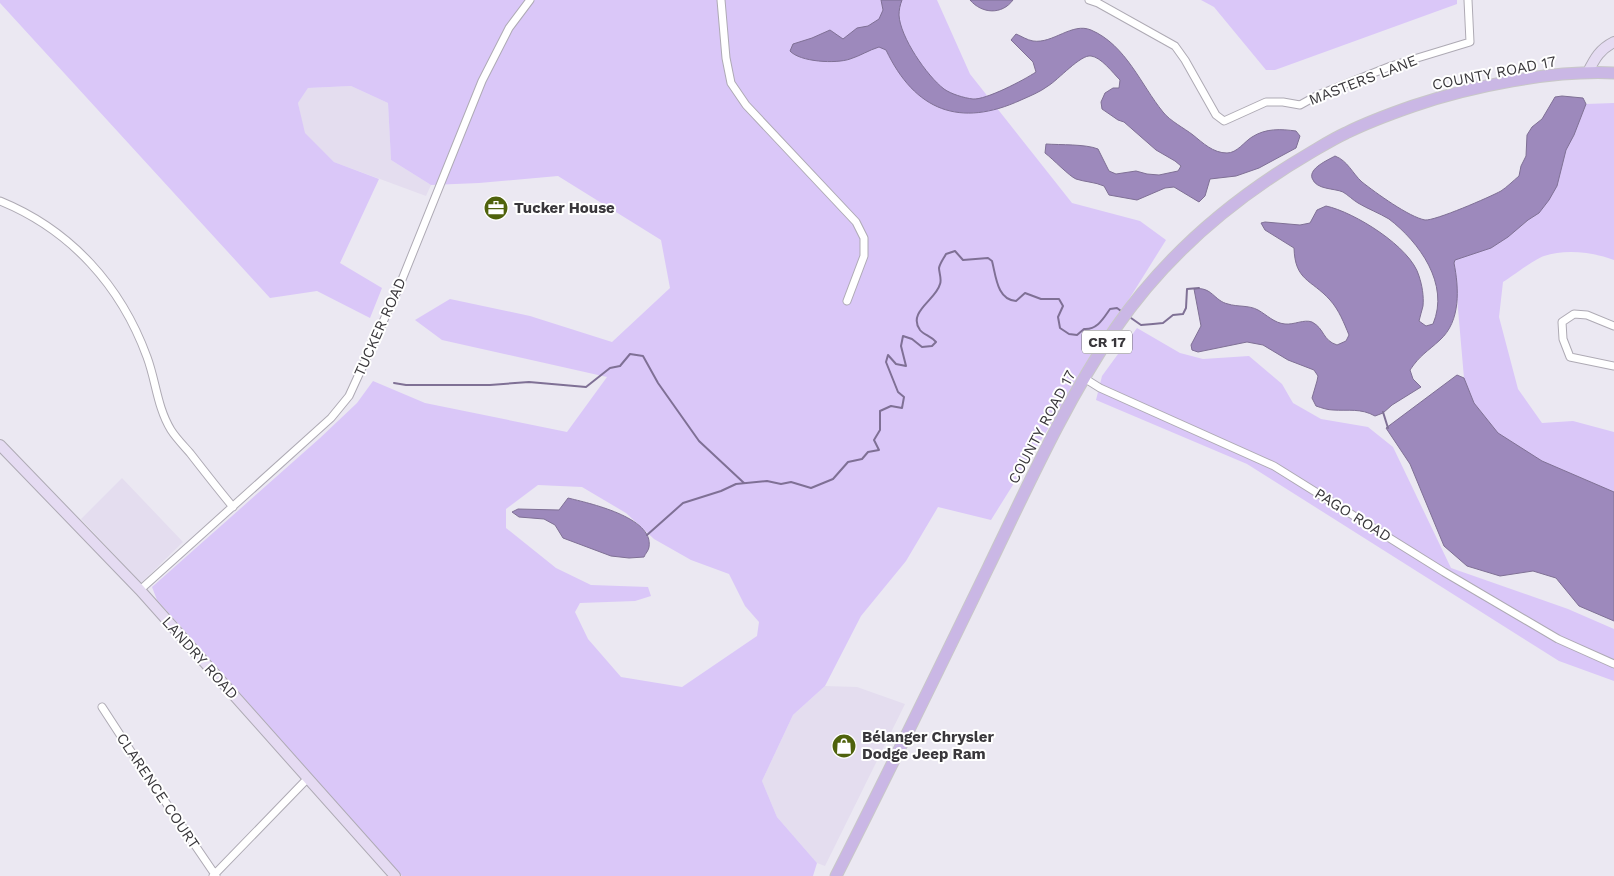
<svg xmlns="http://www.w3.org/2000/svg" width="1614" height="876" font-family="'Work Sans',sans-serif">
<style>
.built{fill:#e4ddef}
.green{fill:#dac7f8;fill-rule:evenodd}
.water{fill:#9d89bc;stroke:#7f7095}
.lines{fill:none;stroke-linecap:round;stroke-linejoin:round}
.stream{stroke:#7f7095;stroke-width:2}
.street-casing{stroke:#aeaab4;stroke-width:9}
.secondary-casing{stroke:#aeaab4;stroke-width:12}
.primary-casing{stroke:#c8c7c8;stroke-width:13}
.street{stroke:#fff;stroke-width:7}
.secondary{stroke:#e5dbf2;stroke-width:10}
.primary{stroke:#cab7e5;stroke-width:11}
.labels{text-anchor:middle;stroke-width:4;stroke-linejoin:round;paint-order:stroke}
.shield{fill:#fff;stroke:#747376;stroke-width:1}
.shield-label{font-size:14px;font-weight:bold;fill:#39373b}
.street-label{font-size:15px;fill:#39373b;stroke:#fff}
.poi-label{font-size:15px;font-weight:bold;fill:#39373b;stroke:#fff;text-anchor:start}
</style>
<rect width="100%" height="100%" fill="#ebe8f2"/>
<path class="built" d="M 351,86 L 388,103 L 391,160 L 431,185 L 426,196 L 334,162 L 304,133 L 298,103 L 308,88 Z
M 122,478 L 183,542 L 141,583 L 81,519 Z
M 825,686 L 857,687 L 905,704 L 825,866 L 817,863 L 777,817 L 762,781 L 793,715 Z"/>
<path class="green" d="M 0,0 L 937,0 L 970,74 L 1072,203 L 1140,221 L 1166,240 L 991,520 L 938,507 L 906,561 L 861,616 L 825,686 L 793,715 L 762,781 L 777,817 L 817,863 L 813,876 L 402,876 L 157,600 L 152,587 L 320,438 L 357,403 L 373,381 L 425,403 L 567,432 L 607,377 L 442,340 L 415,320 L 450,299 L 530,316 L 612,342 L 670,288 L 661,240 L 558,176 L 479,183 L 431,185 L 391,160 L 388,103 L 351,86 L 308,88 L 298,103 L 305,133 L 334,162 L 379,179 L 340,263 L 382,288 L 370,318 L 317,291 L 270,298 L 0,3 ZM 538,485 L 582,487 L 626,513 L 654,539 L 691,560 L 729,574 L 745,606 L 759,622 L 757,636 L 682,687 L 621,677 L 588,639 L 575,612 L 580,603 L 635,601 L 651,596 L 648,587 L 591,585 L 556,568 L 506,528 L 506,509 Z
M 1201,0 L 1457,0 L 1457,4 L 1275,70 L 1266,70 L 1214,7 Z
M 1614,103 L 1614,260 C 1593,252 1565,249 1544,256 C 1533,260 1514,275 1503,282 L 1499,317 L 1518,389 L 1542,423 L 1573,421 L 1614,432 L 1614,492 L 1542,461 L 1498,433 L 1474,403 L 1464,378 L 1454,263 L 1455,260 L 1491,248 L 1508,237 L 1528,220 L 1539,213 L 1557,186 L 1566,150 L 1574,135 L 1586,104 Z
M 1137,328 L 1180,353 L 1203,359 L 1249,356 L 1282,384 L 1293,403 L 1321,419 L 1368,427 L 1393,447 L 1451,568 L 1568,609 L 1614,629 L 1614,681 L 1559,661 L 1247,464 L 1096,400 L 1102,376 Z"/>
<path class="water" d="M 881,0 L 902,0 C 900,5 899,10 899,15 C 900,37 927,76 944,89 C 951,94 964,98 973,99 C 986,100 1024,80 1036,72 L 1033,62 L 1011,40 L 1016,34 C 1021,36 1027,40 1033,41 C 1053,44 1072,22 1091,30 C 1126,45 1141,85 1163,112 C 1170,121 1184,128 1193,135 C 1203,143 1213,153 1227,153 C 1237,153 1244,142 1252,137 C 1266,128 1281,129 1296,131 L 1300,136 L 1296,148 L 1259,168 L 1236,176 L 1210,179 L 1205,196 L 1199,202 L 1174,187 L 1165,188 L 1137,200 L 1109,195 L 1104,186 C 1095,182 1085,182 1076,179 C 1069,176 1053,159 1045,153 L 1046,144 C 1060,145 1086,144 1098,149 L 1109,171 L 1116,174 L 1136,171 L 1147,174 L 1159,175 L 1178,171 L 1181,166 L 1175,161 L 1156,150 L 1124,122 L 1118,120 L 1102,109 L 1101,102 L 1105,93 L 1113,88 L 1119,88 L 1120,80 C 1113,73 1101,57 1091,56 C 1081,54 1058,80 1048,86 C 1040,92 1030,96 1021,100 C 960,128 915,111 886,50 L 879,47 C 869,50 860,56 850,59 C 836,64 800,62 790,51 L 793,44 L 812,38 L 830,30 L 843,39 L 857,28 L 868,26 L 879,19 L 883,10 Z
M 970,0 L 1013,0 C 1002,15 982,14 970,0 Z
M 1562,96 L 1583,98 L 1586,104 L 1574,135 L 1566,150 L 1557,186 L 1549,200 L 1539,213 L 1528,220 L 1508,237 L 1491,248 L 1455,260 L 1454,263 C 1459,288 1461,321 1440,340 C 1427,352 1420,355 1410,370 L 1413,379 L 1421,387 L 1392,405 L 1383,413 L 1375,416 C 1361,408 1348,411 1333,410 C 1328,410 1322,408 1316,406 L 1312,398 L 1317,381 L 1318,376 L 1314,370 L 1288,360 L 1263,345 L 1247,342 L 1198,352 L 1192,350 L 1191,345 L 1201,326 L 1194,289 C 1212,286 1214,301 1228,304 C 1237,307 1249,305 1258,310 C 1267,315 1274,323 1285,324 C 1294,325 1304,319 1312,322 C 1325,329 1322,340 1337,345 L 1346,341 L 1349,335 C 1344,323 1339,310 1330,300 C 1311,279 1295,281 1294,248 L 1265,230 L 1261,223 L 1265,222 L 1300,225 L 1310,223 L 1317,210 L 1326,206 C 1354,212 1411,247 1419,276 C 1422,285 1424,296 1423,306 C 1422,311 1420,316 1419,321 L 1426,326 L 1433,324 C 1450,284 1419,242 1389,219 C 1379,213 1368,209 1358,203 C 1353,200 1348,195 1343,192 C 1334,188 1316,190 1312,178 C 1309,168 1328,160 1335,156 C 1348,161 1352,173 1362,182 C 1376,193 1409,217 1425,220 C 1435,221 1490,197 1501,191 C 1507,187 1513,181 1519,176 L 1521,166 L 1526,156 L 1527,135 L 1532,127 L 1542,119 L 1555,97 Z
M 1457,375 L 1464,378 L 1474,403 L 1498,433 L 1542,461 L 1614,492 L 1614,621 L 1579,606 L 1556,578 L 1533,571 L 1500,576 L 1467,566 L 1444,546 L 1410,464 L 1386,428 Z
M 568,498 C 588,503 654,517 649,547 C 649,550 645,554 644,557 L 629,558 L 611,556 L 563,538 L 555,525 L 544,519 L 519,517 L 512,512 L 518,509 L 559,510 Z"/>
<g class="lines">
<path class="stream" d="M 1131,318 L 1141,325 L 1153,324 L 1163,323 L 1173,315 L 1183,314 L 1186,308 L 1187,289 L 1199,288
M 394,383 L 406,385 L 490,385 L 529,382 L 586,387 L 610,368 L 620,366 L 630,354 L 643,356 L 658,383 L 699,441 L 744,483
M 1383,412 L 1388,428
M 647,535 L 683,503 L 721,491 L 736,484 L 767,481 L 781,484 L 791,482 L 811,488 L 833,479 L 848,462 L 862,459 L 868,452 L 879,450 L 874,440 L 880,430 L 880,411 L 891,406 L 902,408 L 904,397 L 898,392 L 886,362 L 888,355 L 896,364 L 906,366 L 901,346 L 903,336 L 912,339 L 922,347 L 932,346 L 936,342 C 931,336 924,335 920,330 C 907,312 936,300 940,284 C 942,279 939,273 939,268 C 940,263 944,258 946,254 L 955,251 L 963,260 L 988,258 L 992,261 C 996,276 997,300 1016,301 L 1025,293 L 1041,299 L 1059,299 L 1063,306 L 1058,317 L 1060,328 L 1069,334 L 1077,335 L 1084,329 C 1097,330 1103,319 1110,309 L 1117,308 L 1121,311"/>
<defs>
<path id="street" d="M 721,0 L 726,58 L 731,83 L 746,105 L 856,222 L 864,238 L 864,256 L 847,301
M 1089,0 L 1098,3 L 1175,46 L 1185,60 L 1216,115 L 1224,121 L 1266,102 L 1283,102 L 1300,105 L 1318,95 L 1391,66 L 1470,42 L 1468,0
M 0,201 C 71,230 121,286 147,357 C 156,381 157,407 171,430 C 176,438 184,446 190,453 C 204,471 218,489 233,507
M 1614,326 L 1587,315 L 1574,314 L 1562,322 L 1563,339 L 1570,357 L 1614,366
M 1084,378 L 1100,388 L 1274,466 L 1444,572 L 1558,639 L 1614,664
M 140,590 L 331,418 L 349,396 L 399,287 L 482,81 L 509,28 L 530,0
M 102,707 L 130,750 L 216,876
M 213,876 L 308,778"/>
<path id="secondary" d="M 1588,72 C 1595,58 1600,49 1614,42
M 0,445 L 140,590 L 395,876"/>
<path id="primary" d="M 836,876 C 888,774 938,671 988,568 C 1027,488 1064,404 1115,329 C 1165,256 1233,198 1310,153 C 1322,146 1333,139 1346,133 C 1368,122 1390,114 1413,106 C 1472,86 1552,70 1614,73"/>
</defs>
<use href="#street" class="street-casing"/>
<use href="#secondary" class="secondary-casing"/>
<use href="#primary" class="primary-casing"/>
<use href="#street" class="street"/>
<use href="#secondary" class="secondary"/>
<use href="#primary" class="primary"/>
</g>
<defs>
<symbol id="office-disc" viewBox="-11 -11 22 22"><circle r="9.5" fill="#4f620c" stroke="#fff"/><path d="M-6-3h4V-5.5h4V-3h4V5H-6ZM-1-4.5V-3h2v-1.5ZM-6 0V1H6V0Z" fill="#fff"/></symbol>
<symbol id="shop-disc" viewBox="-11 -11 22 22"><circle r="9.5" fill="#4f620c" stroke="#fff"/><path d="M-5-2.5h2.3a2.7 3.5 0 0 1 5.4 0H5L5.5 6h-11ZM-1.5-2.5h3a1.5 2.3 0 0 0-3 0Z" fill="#fff"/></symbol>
</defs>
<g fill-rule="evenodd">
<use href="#office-disc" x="482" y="194" width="28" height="28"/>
<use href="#shop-disc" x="830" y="732" width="28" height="28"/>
</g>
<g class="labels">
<rect class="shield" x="1082" y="330.5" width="50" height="23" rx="4"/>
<g class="shield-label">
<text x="1107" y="347">CR 17</text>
</g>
<g class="street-label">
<text transform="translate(1494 73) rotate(-11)" y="5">COUNTY ROAD 17</text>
<text transform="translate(1363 80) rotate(-21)" y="5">MASTERS LANE</text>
<text transform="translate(380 327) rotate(-66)" y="5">TUCKER ROAD</text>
<text transform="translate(1042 427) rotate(-62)" y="5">COUNTY ROAD 17</text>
<text transform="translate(1353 515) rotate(32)" y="5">PAGO ROAD</text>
<text transform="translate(200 658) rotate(48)" y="5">LANDRY ROAD</text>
<text transform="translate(158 791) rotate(56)" y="5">CLARENCE COURT</text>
</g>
<g class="poi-label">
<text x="514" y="213">Tucker House</text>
<text x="862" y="742">Bélanger Chrysler<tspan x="862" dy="17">Dodge Jeep Ram</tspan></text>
</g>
</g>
</svg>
